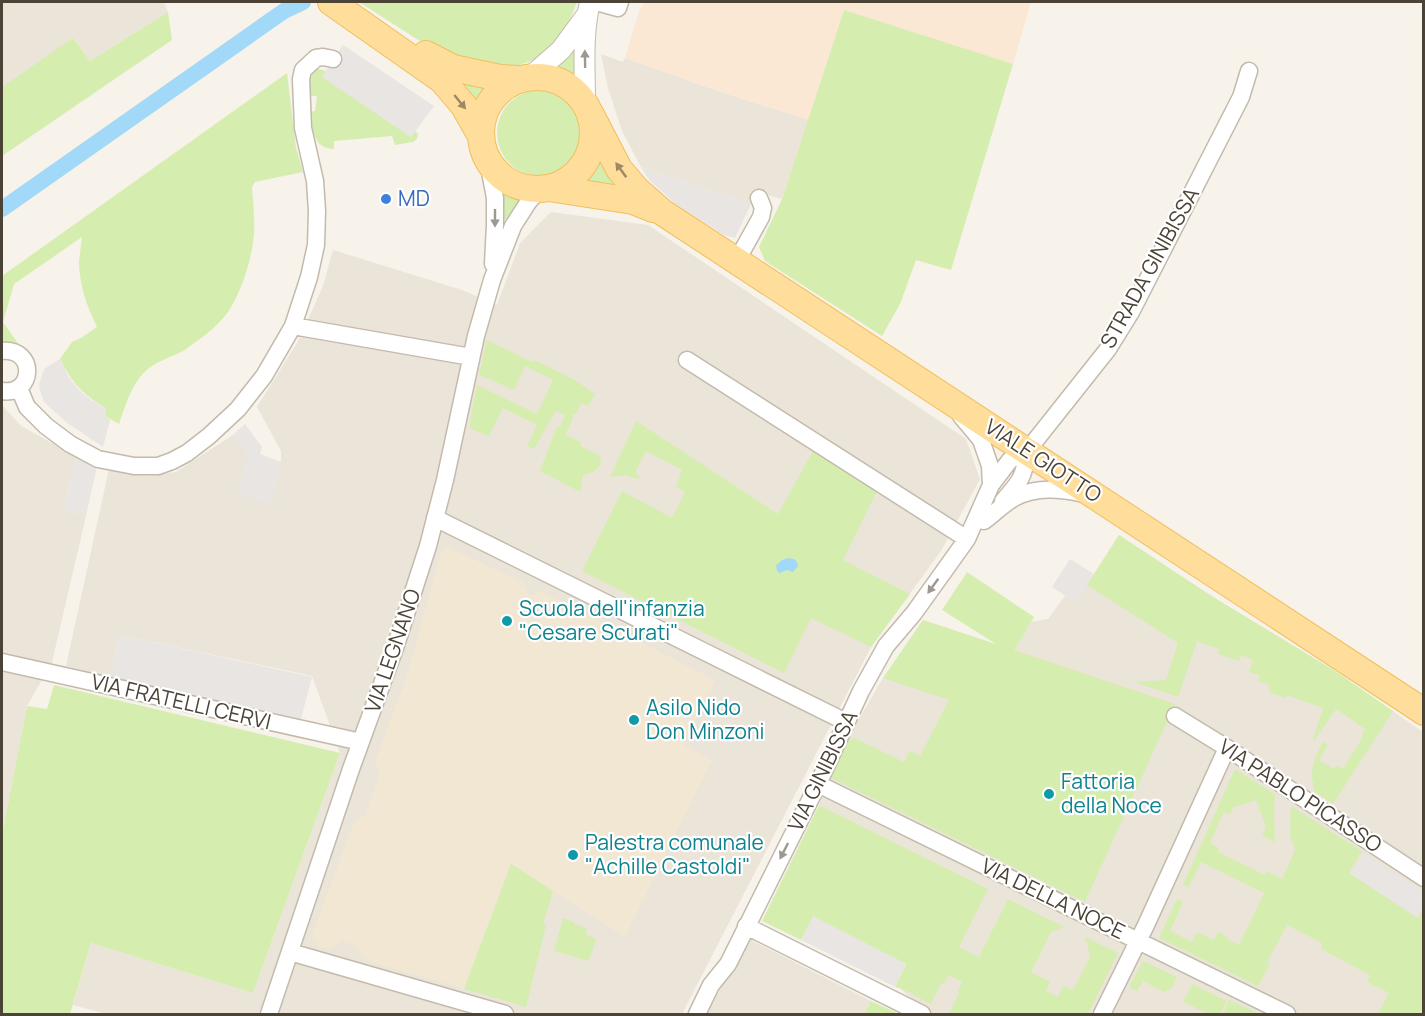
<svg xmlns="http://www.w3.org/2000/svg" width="1425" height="1016" font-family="Manrope,sans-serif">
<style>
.residential{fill:#ebe4d8}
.commercial{fill:#fae8d4}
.education{fill:#f1e7d3}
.green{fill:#d5eeb0}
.parking{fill:#e8e5e2}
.water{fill:#a2d9f8}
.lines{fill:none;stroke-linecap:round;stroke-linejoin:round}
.canal{stroke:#a2d9f8;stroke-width:16}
.minor-casing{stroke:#c3baac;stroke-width:19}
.tertiary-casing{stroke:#c3baac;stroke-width:22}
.primary-casing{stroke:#f1be5e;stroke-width:28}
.minor{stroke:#fff;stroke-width:16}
.tertiary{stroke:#fff;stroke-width:20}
.primary{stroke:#ffde9b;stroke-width:26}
.oneway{fill:#9d9891}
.oneway2{fill:#9d8964}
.shop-dot{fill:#3f7fe0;stroke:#fff;stroke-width:2}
.culture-dot{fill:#0f9aa8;stroke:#fff;stroke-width:2}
.labels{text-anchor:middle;stroke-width:4.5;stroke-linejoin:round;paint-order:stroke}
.shop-label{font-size:21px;fill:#366cbe;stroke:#fff;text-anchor:start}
.street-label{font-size:21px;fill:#4c4337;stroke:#fff}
.culture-label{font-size:21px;fill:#0d838f;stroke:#fff;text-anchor:start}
</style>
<rect width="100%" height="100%" fill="#f7f2ea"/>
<path class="residential" d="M 2,2 L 164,2 L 168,12 L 90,61 L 74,39 L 2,87 Z
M 601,54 L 623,62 L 625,58 L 718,91 L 809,120 L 783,197 L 781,199 L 756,191 L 751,204 L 641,167 L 622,131 L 608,88 Z
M 551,212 L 648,225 L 966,439 L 980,479 L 941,551 L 871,647 L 682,1014 L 107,1014 L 73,1005 L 91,943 L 253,993 L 340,753 L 312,676 L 120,635 L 110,677 L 66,666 L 109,469 L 144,476 L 176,472 L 233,435 L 247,452 L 281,462 L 281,451 L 257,407 L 300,338 L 323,286 L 333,250 L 462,290 L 497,305 L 520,243 Z
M 2,405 L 21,426 L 76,456 L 64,510 L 86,516 L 52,662 L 27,706 L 2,835 Z
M 1119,535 L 1213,597 L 1335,671 L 1423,732 L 1423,1014 L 928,1014 L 901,989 L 957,874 L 819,805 L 829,777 L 856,724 L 883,678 L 923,620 L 1013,650 L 1016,648 L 1031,622 L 1048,619 L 1065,596 L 1076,602 Z
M 747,938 L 871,1001 L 864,1014 L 707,1014 Z"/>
<path class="commercial" d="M 644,2 L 1031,2 L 1013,64 L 844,11 L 809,120 L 718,91 L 625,58 L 634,27 L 642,4 L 643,5 Z"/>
<path class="education" d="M 449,548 L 523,582 L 530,597 L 538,590 L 715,680 L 683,744 L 712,760 L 625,937 L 511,864 L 464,989 L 365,960 L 357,947 L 342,941 L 330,949 L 318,946 L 312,935 L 353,824 L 365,815 L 380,773 L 375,762 L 407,675 L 441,552 Z"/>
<path class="green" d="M 359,2 L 577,2 L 565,32 L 541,58 L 512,67 L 463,59 L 423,43 Z
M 844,10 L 1013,64 L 951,270 L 916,260 L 900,304 L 882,336 L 765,261 L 759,247 L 783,197 Z
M 168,12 L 172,40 L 2,156 L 2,87 L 73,38 L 90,61 Z
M 572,47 L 576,48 L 575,79 L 555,71 L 554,68 Z
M 315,69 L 319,69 L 326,71 L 323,76 L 411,137 L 415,131 L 418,134 L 417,139 L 413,142 L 395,145 L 392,136 L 334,141 L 334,149 C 313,149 312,128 310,112 L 315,111 L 317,96 L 310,96 C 310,86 307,76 315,69 Z
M 287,73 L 296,148 L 303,172 L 255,182 L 252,187 C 253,203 255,218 254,234 C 252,259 241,295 225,316 C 215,328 203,337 190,346 C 181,354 168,357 157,363 C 134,375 127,401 119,424 L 105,416 L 106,408 C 83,395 72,383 60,359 L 72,342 L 81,338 L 97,327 C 87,307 79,284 79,261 C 80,253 81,245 82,237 L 14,284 L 3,322 L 20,346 L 8,344 L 2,345 L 2,276 Z
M 452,76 L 499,86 L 489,95 L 479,115 Z
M497 133a43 43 0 1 1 86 0a43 43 0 1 1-86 0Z
M 602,157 L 620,189 L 585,182 L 593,173 Z
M 503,186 L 512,193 L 523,196 L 524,199 L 512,211 L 507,220 L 502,218 L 500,188 Z
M 487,340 L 532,362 L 534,360 L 573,379 L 595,394 L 588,406 L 581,403 L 576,414 L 572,415 L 573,419 L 565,434 L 582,443 L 580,446 L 600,456 C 604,468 593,473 583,475 L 580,492 L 540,471 L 557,426 L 560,427 L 565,415 L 556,411 L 534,449 L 527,446 L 537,425 L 503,408 L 489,436 L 469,428 L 477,385 L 537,414 L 553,380 L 525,366 L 514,390 L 479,375 Z
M 636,421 L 778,514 L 814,449 L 878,489 L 843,560 L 910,594 L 871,647 L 811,618 L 784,673 L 582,571 L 622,491 L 672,518 L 685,492 L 676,487 L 682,470 L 646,451 L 635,473 L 640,476 L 638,479 L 624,475 L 610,477 Z
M 1119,535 L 1213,597 L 1335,671 L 1393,711 L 1333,804 L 1315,792 L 1313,788 C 1314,782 1311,778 1312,772 C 1312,764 1319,749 1323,742 L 1328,745 L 1319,760 L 1334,769 L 1337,765 L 1343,769 L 1362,738 L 1361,737 L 1365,729 L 1336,709 L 1315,739 L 1313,739 L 1323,708 L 1286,695 L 1285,698 L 1269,692 L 1269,685 L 1258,681 L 1260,675 L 1249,672 L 1253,660 L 1241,655 L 1239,661 L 1218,654 L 1219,649 L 1197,641 L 1178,697 L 1134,682 L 1166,680 L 1178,643 L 1087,585 Z
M 967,572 L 1034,617 L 1016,648 L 1014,650 L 1175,704 L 1085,902 L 829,777 L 848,740 L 854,738 L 904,762 L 910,751 L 920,756 L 949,700 L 883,678 L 923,620 L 996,644 L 942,610 Z
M 54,685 L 340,753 L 253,993 L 91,943 L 70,1014 L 2,1014 L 2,835 L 27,706 L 47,709 Z
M 1235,769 L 1275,794 L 1274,814 L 1275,842 L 1262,836 L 1266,827 L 1256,800 L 1232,808 L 1233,812 L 1226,814 L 1224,811 L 1210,843 L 1219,848 L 1218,852 L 1265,875 L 1267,871 L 1282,879 L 1295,850 L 1290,835 L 1291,806 L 1362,851 L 1349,873 L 1418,918 L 1423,910 L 1423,1014 L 1378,1014 L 1389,993 L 1367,982 L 1370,975 L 1321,949 L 1322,943 L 1287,925 L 1267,962 L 1270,964 L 1258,986 L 1159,938 L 1177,899 L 1183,902 L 1170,931 L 1192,942 L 1197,932 L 1214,940 L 1218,932 L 1228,937 L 1227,939 L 1239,945 L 1264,893 L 1201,862 L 1189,887 L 1183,885 Z
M 819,805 L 988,889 L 959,947 L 979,957 L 1008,899 L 1064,927 L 1051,932 L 1031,972 L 1050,982 L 1046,991 L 1058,997 L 1063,986 L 1073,990 L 1090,956 L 1085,937 L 1118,953 L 1088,1014 L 949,1014 L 959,993 L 958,991 L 962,982 L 949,975 L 944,984 L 941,983 L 931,1004 L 902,989 L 895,987 L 906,964 L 813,917 L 801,940 L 762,921 Z
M 511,864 L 553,891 L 543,924 L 546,925 L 526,1007 L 464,989 Z
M 563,918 L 574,922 L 574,924 L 587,928 L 585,934 L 596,939 L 589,961 L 554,951 Z
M 1143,961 L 1177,977 L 1171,989 L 1164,992 L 1143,981 L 1137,991 L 1129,987 Z
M 1192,984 L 1227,1001 L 1220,1014 L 1209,1014 L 1183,1002 Z
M 1229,1000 L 1260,1014 L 1223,1014 Z
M 871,1001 L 899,1014 L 864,1014 Z"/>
<path class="parking" d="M 343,45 L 434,106 L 411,137 L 322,77 Z
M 641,167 L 751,204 L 735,238 L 724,235 L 676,204 L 649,180 Z
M 60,359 L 68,376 L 79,390 L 91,400 L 106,408 L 105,416 L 110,420 L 103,447 L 66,422 L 44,402 L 41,394 L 39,385 L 44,369 Z
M 245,424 L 262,447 L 260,454 L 281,462 L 272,505 L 237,494 L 247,452 L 233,435 Z
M 76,456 L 97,466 L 86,516 L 64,510 Z
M 1070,559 L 1094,574 L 1076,603 L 1052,587 Z
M 120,635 L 312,677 L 301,719 L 110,677 Z
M 1364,854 L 1423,891 L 1423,906 L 1417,917 L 1351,874 Z
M 813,916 L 906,964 L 895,987 L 801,940 Z"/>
<path class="water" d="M 788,558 L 794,559 L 797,562 L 798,566 L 793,572 L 787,570 L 780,573 L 777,571 L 776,565 L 782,560 Z"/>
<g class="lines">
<path class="canal" d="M 2,209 L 284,11 L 303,2"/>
<defs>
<path id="minor" d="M 596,2 L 618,8 L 620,2
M 488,161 L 495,198 L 495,225 L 493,264
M 736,262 L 761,217 L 763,208 L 759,198
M 293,326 L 471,357
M 2,351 C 37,348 34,396 2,391
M 687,360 L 967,539
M 19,388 L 27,407 L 46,426 L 70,444 L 98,459 L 134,466 L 158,466 L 172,461 L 187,453 L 209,436 L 238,409 L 264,376 L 293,326 L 309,277 L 316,245 L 317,211 L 315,181 L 303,128 L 301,79 L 303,70 L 316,58 L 323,57 L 333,59
M 961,416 L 981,440 L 990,466 L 991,485
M 1003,501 C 1020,482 1025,476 1027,451
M 435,518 L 846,722
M 984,521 C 994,514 1003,504 1014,498 C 1036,486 1061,489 1084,494
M 2,662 L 361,742
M 1175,716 L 1227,748 L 1424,878
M 818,784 L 1287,1014
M 746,926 L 922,1014
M 290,952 L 505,1014
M 269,1014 L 351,769 L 395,648 L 428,546 L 445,480 L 476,336 L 492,280 L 513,226 L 529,201 L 540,189
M 697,1014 L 711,985 L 728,964 L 818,784 L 861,691 L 886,646 L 914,613 L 967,539 L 991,485 L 1010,460 L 1027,451 L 1108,349 L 1131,312 L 1241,97 L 1249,71
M 1102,1014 L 1146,925 L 1227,748"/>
<path id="tertiary" d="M 530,77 L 561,50 L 586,16
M 585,103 C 585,69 582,35 590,2"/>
<path id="primary" d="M 331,2 L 442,80 L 464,106 L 481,136
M 426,54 L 453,68 L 500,78 L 520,79
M481 133a56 56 0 1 1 112 0a56 56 0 1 1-112 0Z
M 590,113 L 619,169 L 637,190 L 662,212 L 1406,700 L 1424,712
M 549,188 L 633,201 L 653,209"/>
</defs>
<use href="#minor" class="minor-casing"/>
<use href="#tertiary" class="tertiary-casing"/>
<use href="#primary" class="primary-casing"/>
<use href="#minor" class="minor"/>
<use href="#tertiary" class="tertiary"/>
<use href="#primary" class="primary"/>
</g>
<defs><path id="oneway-solid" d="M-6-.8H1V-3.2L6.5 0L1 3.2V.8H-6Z" transform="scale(1.5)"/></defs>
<g class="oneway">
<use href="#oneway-solid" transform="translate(585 59) rotate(-91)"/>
<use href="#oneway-solid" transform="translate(495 218) rotate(90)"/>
<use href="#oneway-solid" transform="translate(933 586) rotate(126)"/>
<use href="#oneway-solid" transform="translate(784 851) rotate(117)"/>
</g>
<g class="oneway2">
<use href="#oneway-solid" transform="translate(460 102) rotate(51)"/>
<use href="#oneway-solid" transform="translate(621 170) rotate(-126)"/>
</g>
<circle class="shop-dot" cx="386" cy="199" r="6"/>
<g class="culture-dot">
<circle cx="507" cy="621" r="6"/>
<circle cx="634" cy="720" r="6"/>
<circle cx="1049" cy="794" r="6"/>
<circle cx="573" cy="855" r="6"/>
</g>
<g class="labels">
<g class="shop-label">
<text x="398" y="206">MD</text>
</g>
<g class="street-label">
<text transform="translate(1150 268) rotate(-61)" y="7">STRADA GINIBISSA</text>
<text transform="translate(1043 461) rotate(33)" y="7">VIALE GIOTTO</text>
<text transform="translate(393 651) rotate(-71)" y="7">VIA LEGNANO</text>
<text transform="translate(181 702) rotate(13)" y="7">VIA FRATELLI CERVI</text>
<text transform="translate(823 771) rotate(-64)" y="7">VIA GINIBISSA</text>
<text transform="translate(1300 796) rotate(33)" y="7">VIA PABLO PICASSO</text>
<text transform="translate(1053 899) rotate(26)" y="7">VIA DELLA NOCE</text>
</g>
<g class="culture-label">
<text x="519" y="616">Scuola dell'infanzia<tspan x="519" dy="24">"Cesare Scurati"</tspan></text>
<text x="646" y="715">Asilo Nido<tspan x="646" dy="24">Don Minzoni</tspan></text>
<text x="1061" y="789">Fattoria<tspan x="1061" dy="24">della Noce</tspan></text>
<text x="585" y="850">Palestra comunale<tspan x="585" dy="24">"Achille Castoldi"</tspan></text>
</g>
</g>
<rect width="1425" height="1016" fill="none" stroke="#4c4337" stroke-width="6"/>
</svg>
